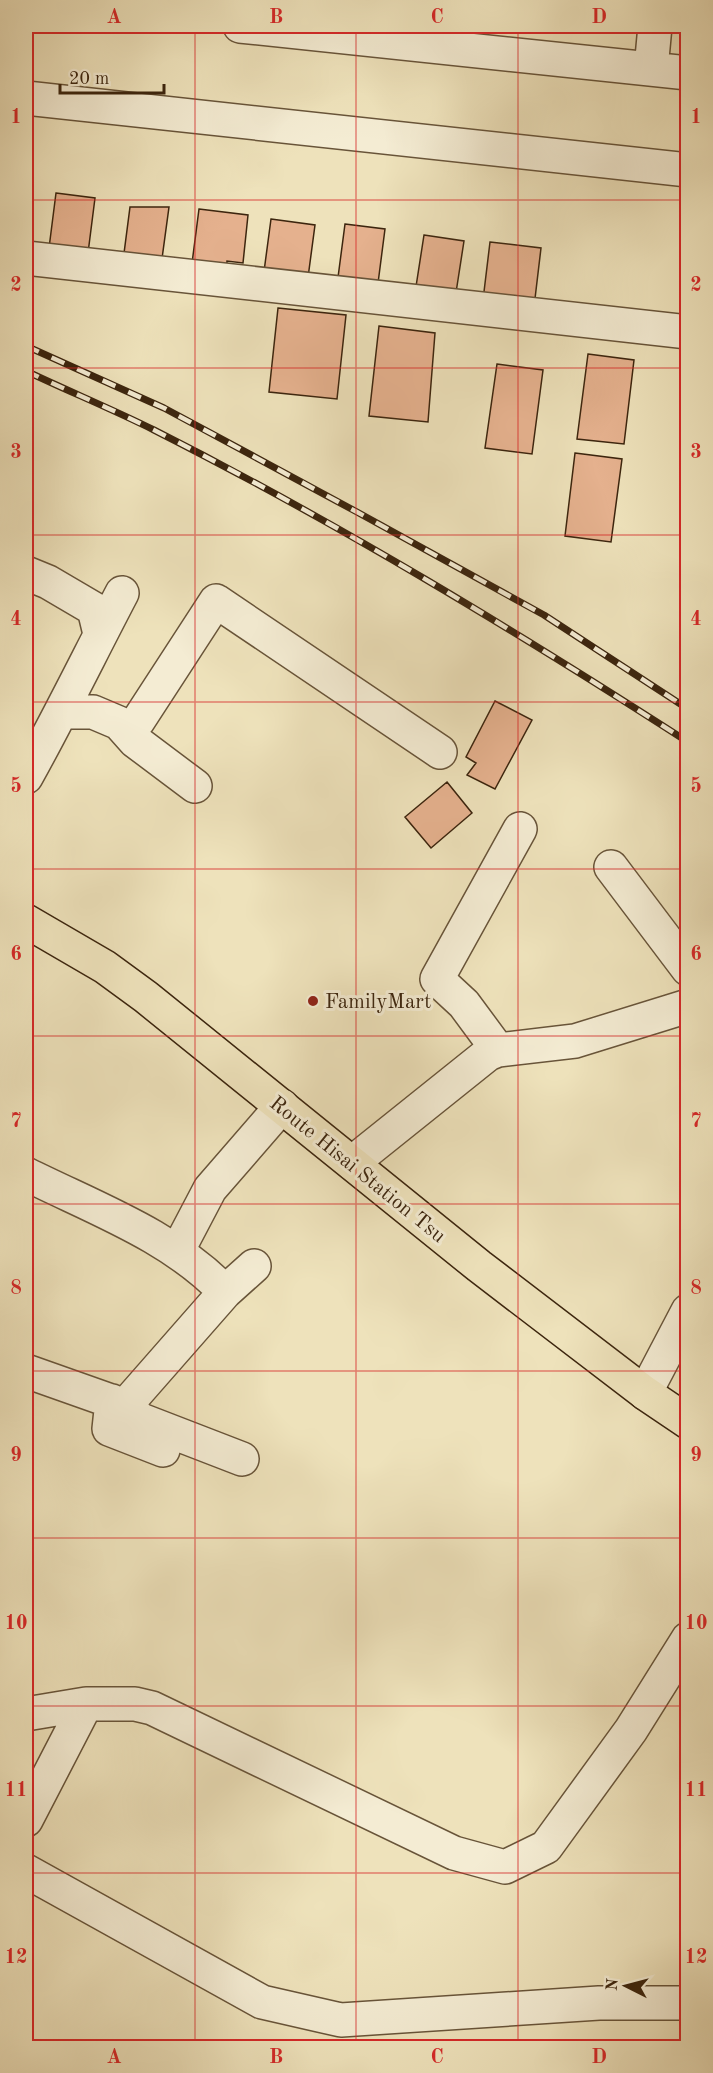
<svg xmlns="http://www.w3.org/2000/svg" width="713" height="2073" font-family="'Old Standard TT',serif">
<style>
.building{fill:#e5b18e;stroke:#3c250e;stroke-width:1.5}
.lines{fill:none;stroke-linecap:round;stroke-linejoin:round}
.minor-casing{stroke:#685439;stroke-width:36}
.major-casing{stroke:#3c250e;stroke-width:36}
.minor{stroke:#f4ecd3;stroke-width:33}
.major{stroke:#eee2bb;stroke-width:33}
.rail-casing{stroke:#3c250e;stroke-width:7}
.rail{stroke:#f4ecd3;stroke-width:4.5;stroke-dasharray:14;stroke-linecap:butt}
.grid{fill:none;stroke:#d62828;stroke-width:1.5;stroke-opacity:0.55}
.poi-dot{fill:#8f2418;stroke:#f4ecd3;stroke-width:2}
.labels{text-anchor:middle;stroke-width:6;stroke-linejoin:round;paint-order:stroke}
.poi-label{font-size:21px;fill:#3c250e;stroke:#f4ecd3;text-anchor:start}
.street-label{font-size:21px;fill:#3c250e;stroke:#f4ecd3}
.neatline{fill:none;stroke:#d62828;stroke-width:2}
.grid-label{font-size:20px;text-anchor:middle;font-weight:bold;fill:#d62828}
</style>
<rect width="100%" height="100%" fill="#eee2bb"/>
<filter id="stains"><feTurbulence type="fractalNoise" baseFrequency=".00333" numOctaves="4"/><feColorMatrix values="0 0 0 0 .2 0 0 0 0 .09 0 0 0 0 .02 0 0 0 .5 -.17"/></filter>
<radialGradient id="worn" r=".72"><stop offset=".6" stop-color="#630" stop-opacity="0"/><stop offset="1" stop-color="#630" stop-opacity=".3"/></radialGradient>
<path class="building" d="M 56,193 L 95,198 L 88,253 L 49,248 Z
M 130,207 L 169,207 L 161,266 L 123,261 Z
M 199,209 L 248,215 L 243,263 L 227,261 L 226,276 L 191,271 Z
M 271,219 L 315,225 L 307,285 L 263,279 Z
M 345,224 L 385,229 L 377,291 L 337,285 Z
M 424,235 L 464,241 L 455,299 L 415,293 Z
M 490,242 L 541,248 L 534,307 L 483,300 Z
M 278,308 L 346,315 L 337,399 L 269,392 Z
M 379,326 L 435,333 L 428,422 L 369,416 Z
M 588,354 L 634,360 L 624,444 L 577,439 Z
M 497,364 L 543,370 L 532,454 L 485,448 Z
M 575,453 L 622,459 L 611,542 L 565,536 Z
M 495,701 L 532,720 L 495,789 L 467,775 L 476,763 L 466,757 Z
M 447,782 L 472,813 L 431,848 L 405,817 Z"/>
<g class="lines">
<defs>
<path id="minor" d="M 240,26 L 688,73
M 651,69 L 655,26
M 26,98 L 688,170
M 26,258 L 688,332
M 26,573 L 48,582 L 94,609 L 100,634
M 62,712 L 93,712 L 119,723 L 135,741 L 195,786
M 126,730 L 138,721 L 216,601 L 440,752
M 26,777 C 60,716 90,654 122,593
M 611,867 L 688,969
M 498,1050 L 464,1004 L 437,979 L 520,829
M 352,1163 L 488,1054 L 498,1050 L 575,1041 L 688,1006
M 26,1174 C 94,1208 172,1236 225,1292 L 125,1406 L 26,1371
M 178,1250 L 210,1189 L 282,1106
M 225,1292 L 254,1266
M 645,1393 L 688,1311
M 112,1401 L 109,1429 L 163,1450
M 125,1406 L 141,1420 L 242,1459
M 26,1714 L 86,1704 L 135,1704 L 152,1708 L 454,1853 L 505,1867 L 546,1847 L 631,1730 L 688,1639
M 26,1820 L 86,1704
M 26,1871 L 262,2002 L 341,2020 L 599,2003 L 688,2003"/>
<path id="major" d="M 26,921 L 105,967 L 146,997 L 479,1266 L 645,1393 L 688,1422"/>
</defs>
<use href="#minor" class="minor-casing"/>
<use href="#major" class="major-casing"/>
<use href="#minor" class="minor"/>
<use href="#major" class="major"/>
<defs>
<path id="rail" d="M 26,346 L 164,408 L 357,512 L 544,615 L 688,709
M 26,371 C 68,391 112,409 154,430 C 338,523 514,630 688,742"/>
</defs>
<use href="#rail" class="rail-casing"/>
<use href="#rail" class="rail"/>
</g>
<path class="grid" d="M 195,26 L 195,2048M 356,26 L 356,2048M 518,26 L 518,2048M 26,200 L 688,200M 26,368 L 688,368M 26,535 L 688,535M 26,702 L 688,702M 26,869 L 688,869M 26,1036 L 688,1036M 26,1204 L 688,1204M 26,1371 L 688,1371M 26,1538 L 688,1538M 26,1706 L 688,1706M 26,1873 L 688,1873"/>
<circle class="poi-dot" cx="313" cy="1001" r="6"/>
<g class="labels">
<g class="poi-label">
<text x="325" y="1008">FamilyMart</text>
</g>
<g class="street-label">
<text transform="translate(358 1169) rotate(39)" y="7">Route Hisai Station Tsu</text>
</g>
</g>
<rect width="713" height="2073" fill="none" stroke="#eee2bb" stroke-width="66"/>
<g transform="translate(626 1986) rotate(276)" stroke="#f4ecd3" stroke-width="4.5" paint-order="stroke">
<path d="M0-4.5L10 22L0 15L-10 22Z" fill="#3c250e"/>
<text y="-9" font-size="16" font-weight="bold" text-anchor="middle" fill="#3c250e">N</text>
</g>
<path d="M60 84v9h104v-9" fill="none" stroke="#3c250e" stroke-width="3"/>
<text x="69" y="84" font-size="18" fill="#3c250e" stroke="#f4ecd3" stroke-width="4.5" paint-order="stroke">20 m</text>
<rect x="33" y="33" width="647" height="2007" class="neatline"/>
<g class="grid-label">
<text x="114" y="23">A</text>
<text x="276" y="23">B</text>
<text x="437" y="23">C</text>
<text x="599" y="23">D</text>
<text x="16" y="123">1</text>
<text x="696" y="123">1</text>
<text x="16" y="291">2</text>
<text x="696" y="291">2</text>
<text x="16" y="458">3</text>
<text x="696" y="458">3</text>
<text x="16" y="625">4</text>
<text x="696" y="625">4</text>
<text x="16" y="792">5</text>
<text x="696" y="792">5</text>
<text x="16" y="960">6</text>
<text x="696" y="960">6</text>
<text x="16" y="1127">7</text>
<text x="696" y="1127">7</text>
<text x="16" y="1294">8</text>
<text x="696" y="1294">8</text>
<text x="16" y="1461">9</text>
<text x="696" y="1461">9</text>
<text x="16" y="1629">10</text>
<text x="696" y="1629">10</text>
<text x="16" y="1796">11</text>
<text x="696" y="1796">11</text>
<text x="16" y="1963">12</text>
<text x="696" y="1963">12</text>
<text x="114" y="2063">A</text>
<text x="276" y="2063">B</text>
<text x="437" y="2063">C</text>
<text x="599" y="2063">D</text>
</g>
<rect width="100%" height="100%" filter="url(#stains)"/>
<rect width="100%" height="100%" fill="url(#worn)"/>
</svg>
